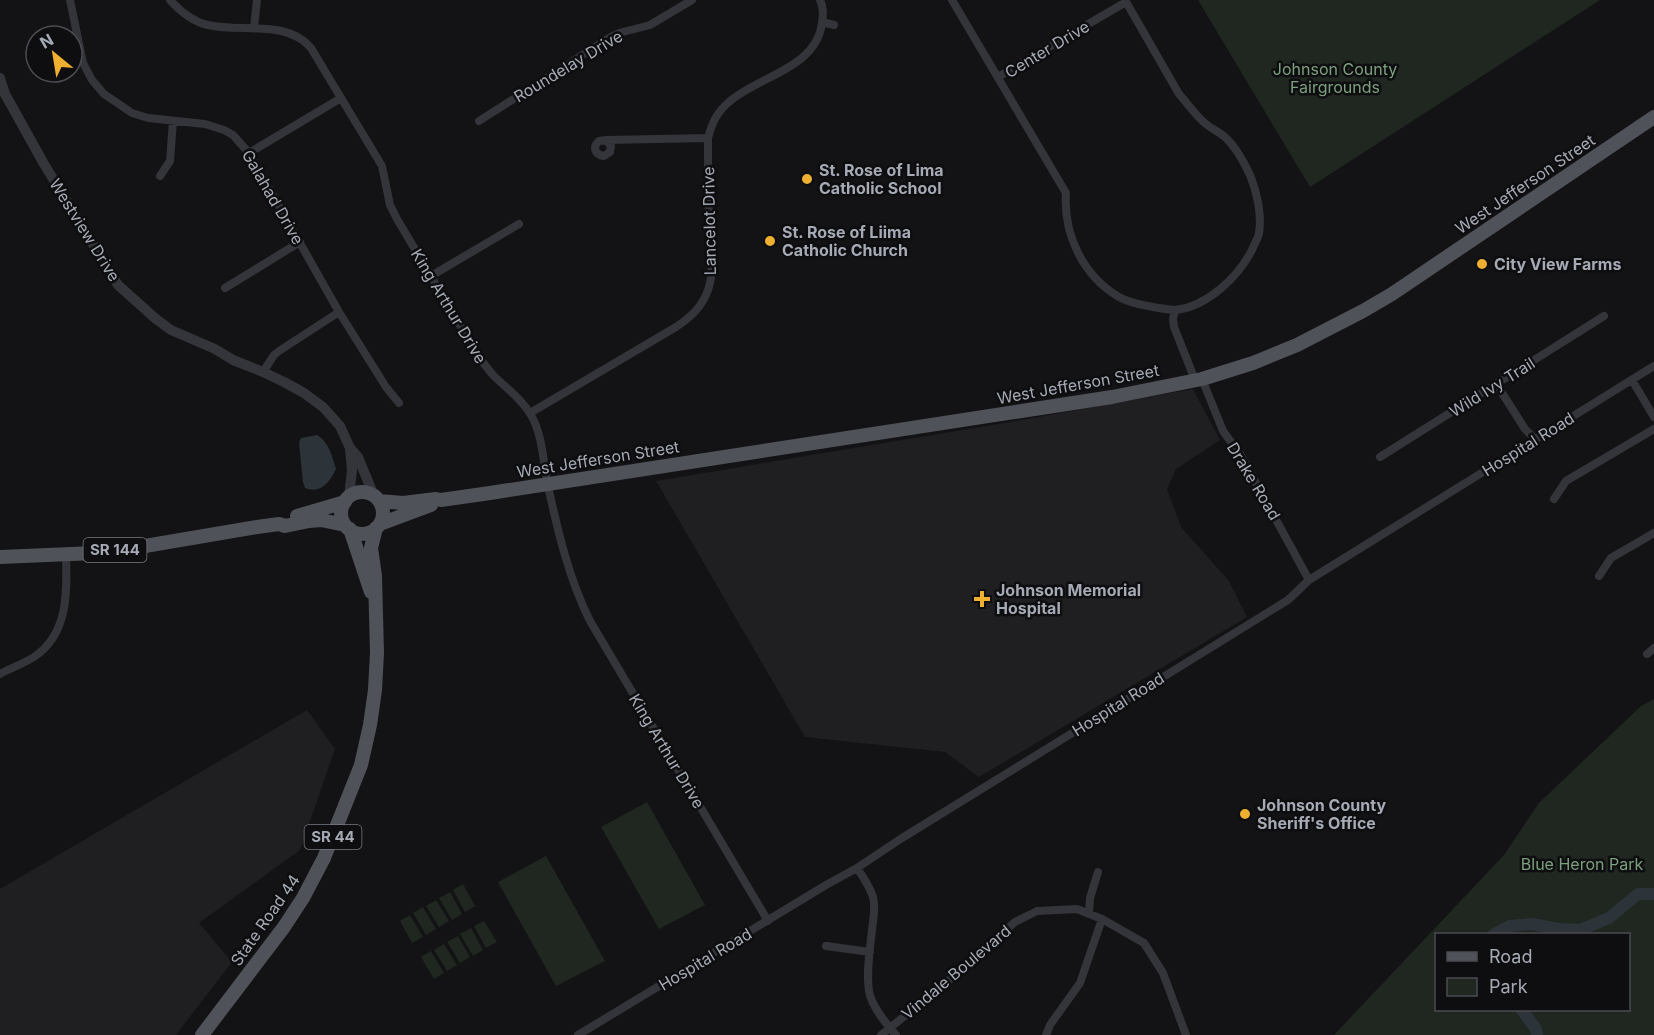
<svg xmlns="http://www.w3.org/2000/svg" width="1654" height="1035" font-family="Inter,sans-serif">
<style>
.built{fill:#1f1f22}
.green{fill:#1f2720;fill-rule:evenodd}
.water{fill:#2c343a}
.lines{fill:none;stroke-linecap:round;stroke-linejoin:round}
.river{stroke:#2c343a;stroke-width:12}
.minor{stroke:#34353a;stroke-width:8}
.tertiary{stroke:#34353a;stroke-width:10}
.primary{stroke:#505259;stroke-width:14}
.poi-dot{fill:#efaf30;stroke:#0e0e10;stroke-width:2}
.labels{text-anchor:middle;stroke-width:5;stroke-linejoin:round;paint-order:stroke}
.shield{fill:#0e0e10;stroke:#787b84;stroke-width:1.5}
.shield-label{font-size:15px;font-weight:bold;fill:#a5aab5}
.street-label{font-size:16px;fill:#a5aab5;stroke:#0e0e10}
.park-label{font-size:16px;fill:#7ca07e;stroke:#0e0e10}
.poi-label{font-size:16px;font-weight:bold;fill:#a5aab5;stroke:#0e0e10;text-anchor:start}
</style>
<rect width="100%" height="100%" fill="#131315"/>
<path class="built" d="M 1193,389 L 1220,440 L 1176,469 L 1167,489 L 1181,527 L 1229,581 L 1247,617 L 979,777 L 945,752 L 805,737 L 656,481 L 1022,420 Z
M 307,710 L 335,749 L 300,850 L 199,923 L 232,962 L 176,1035 L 0,1035 L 0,889 Z"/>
<path class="green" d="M 1198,0 L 1600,0 L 1310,187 Z
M 1654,699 L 1654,1035 L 1334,1035 L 1504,855 L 1539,803 L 1641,706 ZM 1436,934 L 1628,934 L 1628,1010 L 1436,1010 Z
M 647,802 L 705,905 L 659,929 L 601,827 Z
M 546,856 L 605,961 L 556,986 L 498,882 Z
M 463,884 L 475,906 L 465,912 L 453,890 Z
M 450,892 L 462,914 L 452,920 L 439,898 Z
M 436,900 L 449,921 L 439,927 L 426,906 Z
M 423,907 L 436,929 L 426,935 L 413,913 Z
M 410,915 L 423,937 L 412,943 L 400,921 Z
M 484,921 L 497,942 L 486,948 L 474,926 Z
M 471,928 L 483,950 L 473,956 L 460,934 Z
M 458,936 L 470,957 L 460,963 L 447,942 Z
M 444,944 L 457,965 L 447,971 L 434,950 Z
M 431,951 L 444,973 L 434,979 L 421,957 Z"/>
<path class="water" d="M 317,435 C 329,442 332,456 336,469 C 329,483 321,494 305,488 L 303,482 L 299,443 L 301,438 Z"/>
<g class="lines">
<path class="river" d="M 1494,934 L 1510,926 L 1532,924 L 1559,929 L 1580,930 L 1609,918 L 1638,894 L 1654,894
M 1522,1010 L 1536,1029 L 1537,1035"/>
<path class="minor" d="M 70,0 L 83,63 L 92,80 L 104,94 L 132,113 L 148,118 L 205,124 L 224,130 L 233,135 L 249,153 L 339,312 L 386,387 L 399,403
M 170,0 C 180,11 193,22 208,25 C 241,33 287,19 311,48 L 382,166 L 390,205 L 397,219 L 479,357 C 483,363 488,369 493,375 C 506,388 521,398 531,415 C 543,436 543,462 548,486 C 558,532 569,579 590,621 L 768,921
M 952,0 L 1066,193 C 1063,234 1083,276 1119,297 C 1129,303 1142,305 1153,307 C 1160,308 1169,310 1176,310 C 1208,306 1238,277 1252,250 C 1254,244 1258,239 1259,233 C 1262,215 1257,192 1250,175 C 1244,162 1236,147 1225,137 C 1219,132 1212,129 1206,124 C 1196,116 1188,104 1179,94 L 1125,0
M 822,22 L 834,25
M 254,28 L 257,0
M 998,77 L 1126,2
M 479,121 L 609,38 L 619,33 L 650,25 L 692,0
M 606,140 L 599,141 C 592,147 595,155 604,156 L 610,152 L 611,146 L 606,140 L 708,138
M 249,153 L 341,98
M 160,176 L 170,161 L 173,121
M 431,276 L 519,224
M 225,288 L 300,242
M 1175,310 L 1173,319 L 1174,327 L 1195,380
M 263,372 L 274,355 L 279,351 L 339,312
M 1202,379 L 1223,431 L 1240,454 L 1309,580
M 1632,380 L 1654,417
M 1497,385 L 1525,429 L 1535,439
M 530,413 L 676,327 C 691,317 702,307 708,290 C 716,268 709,243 709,221 C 708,193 708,165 708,138 C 712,123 717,112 729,102 C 758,76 816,69 822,23 C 823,15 824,8 820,0
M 1380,457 L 1604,316
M 1554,499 L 1566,481 L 1654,429
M 1599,576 L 1611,558 L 1654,533
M 1647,654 L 1654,648
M 0,674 C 11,668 23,664 34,657 C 69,634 67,591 66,554
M 857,868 C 863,877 870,887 873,897 C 876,908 873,920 872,930 C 870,950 866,972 869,991 C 871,1005 887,1025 896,1035
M 1089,914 L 1090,898 L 1098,872
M 826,946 L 870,952
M 578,1035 L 826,885 L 857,868 L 902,838 L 1288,600 L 1309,580 L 1654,366
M 881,1035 L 946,983 L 1015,922 L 1037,911 L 1077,909 L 1102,919 L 1144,943 L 1163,973 L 1186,1035
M 1046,1035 L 1050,1025 L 1080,983 L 1102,919"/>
<path class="tertiary" d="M 0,78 L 5,94 L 44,164 L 118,285 L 156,319 L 171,330 L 215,349 L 233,360 L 263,372 L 284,382 L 304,393 L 323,407 L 340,426 L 350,448 L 358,457 L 374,496
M 349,497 L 352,470 L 350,449"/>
<path class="primary" d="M341 513a21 21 0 1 1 42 0a21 21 0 1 1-42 0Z
M 379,501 L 403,503 L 436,499 L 441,500 L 490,493 L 1112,397 L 1202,379 L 1253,363 L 1297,345 L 1363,311 L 1392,294 L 1654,117
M 297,516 L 345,502
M 380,524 L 431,505
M 350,529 L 371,592
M 0,557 L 95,553 L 139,547 L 257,527 L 279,524 L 285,526 L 309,521 L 321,520 L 345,525
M 202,1035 L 284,927 L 303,898 L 324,858 L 361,765 L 370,725 L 375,690 L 377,653 L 375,576 L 371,548 L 376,528"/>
</g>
<g class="poi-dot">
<circle cx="807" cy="179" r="6"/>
<circle cx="770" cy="241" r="6"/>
<circle cx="1482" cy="264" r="6"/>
<path d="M979 590h6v6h6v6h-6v6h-6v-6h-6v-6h6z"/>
<circle cx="1245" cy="814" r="6"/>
</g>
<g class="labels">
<g class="shield">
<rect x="83.5" y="538" width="63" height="24" rx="4.5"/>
<rect x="304.5" y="825" width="57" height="24" rx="4.5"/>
</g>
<g class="shield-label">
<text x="115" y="555">SR 144</text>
<text x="333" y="842">SR 44</text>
</g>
<g class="street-label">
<text transform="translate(1047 49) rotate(-31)" y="6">Center Drive</text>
<text transform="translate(568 66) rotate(-31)" y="6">Roundelay Drive</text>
<text transform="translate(1525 184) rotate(-34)" y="6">West Jefferson Street</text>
<text transform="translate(273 197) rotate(60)" y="6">Galahad Drive</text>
<text transform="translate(709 221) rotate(-91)" y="6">Lancelot Drive</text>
<text transform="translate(85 230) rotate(58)" y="6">Westview Drive</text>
<text transform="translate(449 306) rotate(59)" y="6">King Arthur Drive</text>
<text transform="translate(1078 384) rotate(-10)" y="6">West Jefferson Street</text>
<text transform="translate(1492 387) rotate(-32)" y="6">Wild Ivy Trail</text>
<text transform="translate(1528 444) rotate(-32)" y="6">Hospital Road</text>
<text transform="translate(598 459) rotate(-9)" y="6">West Jefferson Street</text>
<text transform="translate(1254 481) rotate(59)" y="6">Drake Road</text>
<text transform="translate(1118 704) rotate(-32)" y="6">Hospital Road</text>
<text transform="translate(667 751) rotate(59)" y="6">King Arthur Drive</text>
<text transform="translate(265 920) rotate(-55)" y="6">State Road 44</text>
<text transform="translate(705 959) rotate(-31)" y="6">Hospital Road</text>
<text transform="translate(956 972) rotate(-40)" y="6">Vindale Boulevard</text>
</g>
<g class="park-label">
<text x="1335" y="75">Johnson County<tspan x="1335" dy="18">Fairgrounds</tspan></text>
<text x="1582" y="870">Blue Heron Park</text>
</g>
<g class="poi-label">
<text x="819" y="176">St. Rose of Lima<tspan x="819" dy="18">Catholic School</tspan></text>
<text x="782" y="238">St. Rose of Liima<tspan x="782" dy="18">Catholic Church</tspan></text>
<text x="1494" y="270">City View Farms</text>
<text x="996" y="596">Johnson Memorial<tspan x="996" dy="18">Hospital</tspan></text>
<text x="1257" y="811">Johnson County<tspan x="1257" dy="18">Sheriff's Office</tspan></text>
</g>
</g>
<rect x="1435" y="933" width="195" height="78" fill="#0e0e10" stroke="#4a4c52" stroke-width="1.5"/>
<rect x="1447" y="952" width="30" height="9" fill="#505259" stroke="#4a4c52" stroke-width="1.5"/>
<text x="1489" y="963" font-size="18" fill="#a5aab5">Road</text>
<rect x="1447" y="978" width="30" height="18" fill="#1f2720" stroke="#4a4c52" stroke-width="1.5"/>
<text x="1489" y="993" font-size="18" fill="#a5aab5">Park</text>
<g transform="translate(54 54) rotate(330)"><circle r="28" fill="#0e0e10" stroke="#4a4c52" stroke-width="1.5"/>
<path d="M0-4.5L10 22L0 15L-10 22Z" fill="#efaf30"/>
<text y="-9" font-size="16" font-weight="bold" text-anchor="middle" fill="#a5aab5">N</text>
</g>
</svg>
